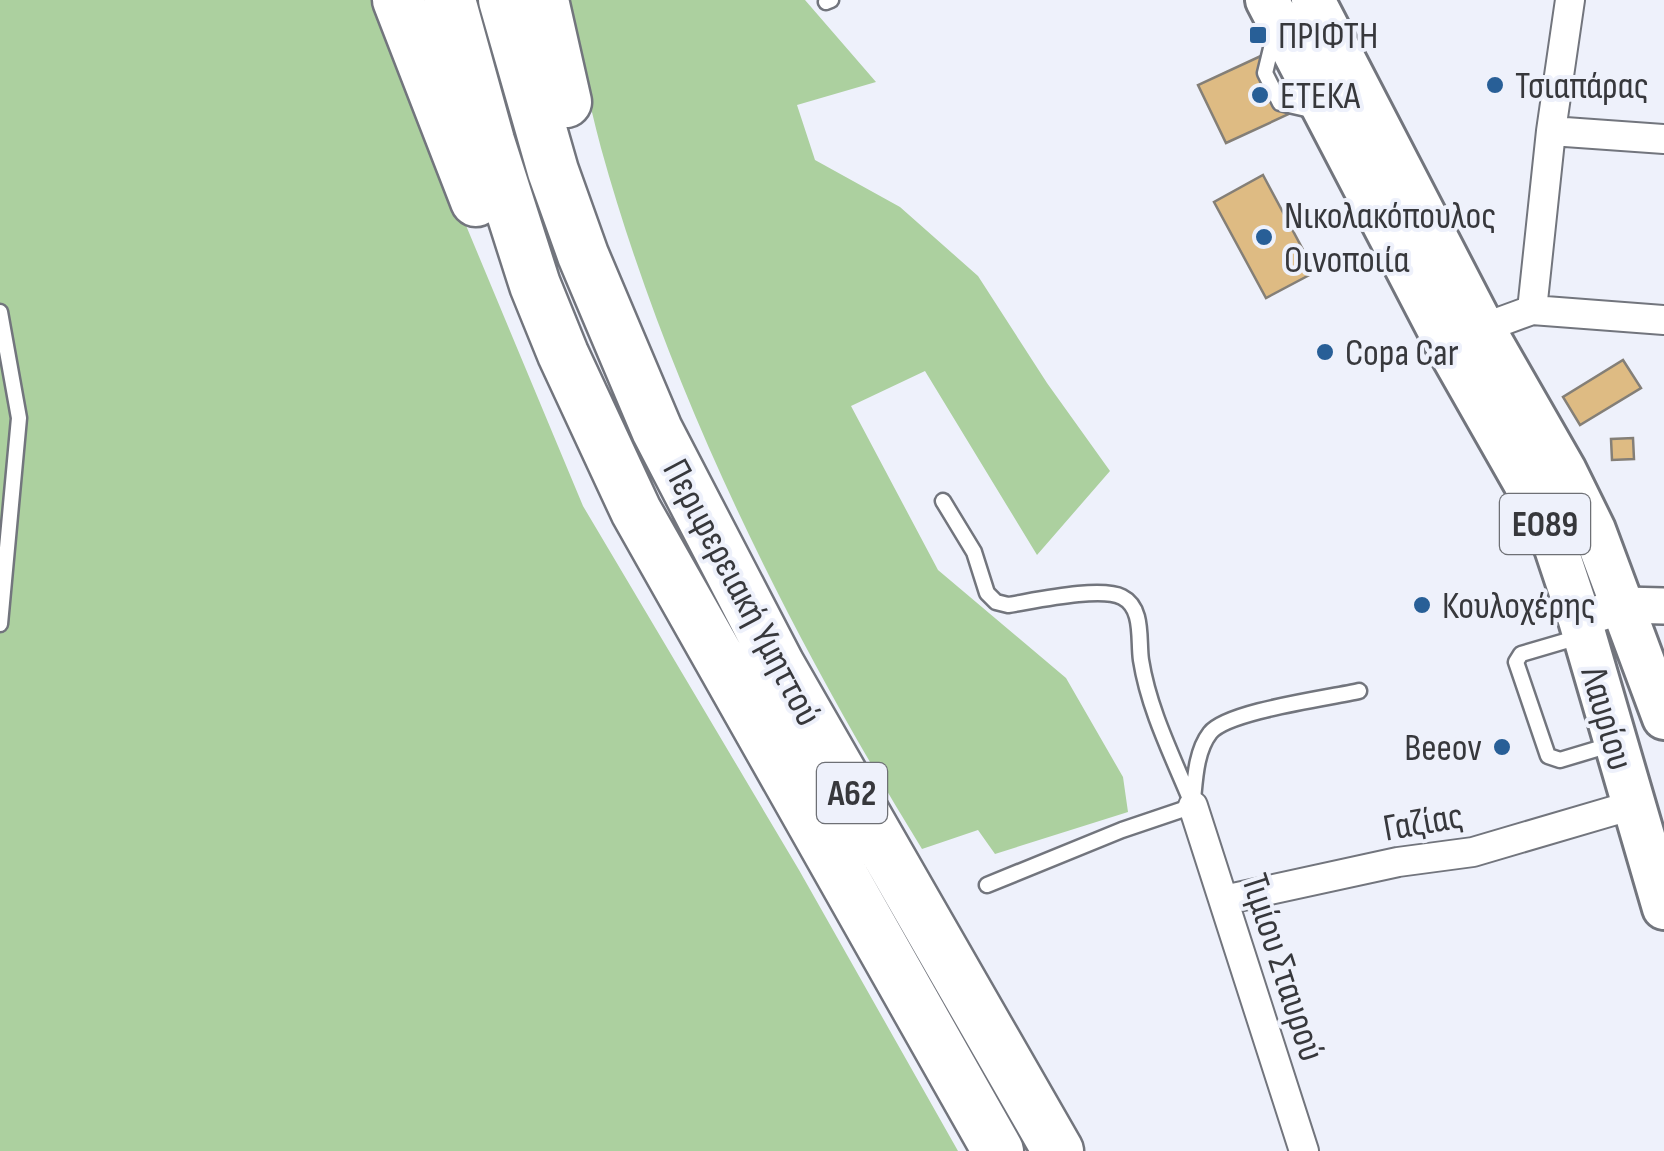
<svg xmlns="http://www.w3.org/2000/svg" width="1664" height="1151" font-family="'Sofia Sans Condensed',sans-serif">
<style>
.green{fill:#acd09f}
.building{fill:#debb83;stroke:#847f77;stroke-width:2.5}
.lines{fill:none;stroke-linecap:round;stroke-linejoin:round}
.service-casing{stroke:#72757d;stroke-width:19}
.minor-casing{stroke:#72757d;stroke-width:32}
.tertiary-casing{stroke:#72757d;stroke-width:40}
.primary-casing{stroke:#72757d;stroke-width:48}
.motorway-casing{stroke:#72757d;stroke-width:55}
.service{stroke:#fff;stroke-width:14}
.minor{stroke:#fff;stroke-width:28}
.tertiary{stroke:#fff;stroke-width:35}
.primary{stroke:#fff;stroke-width:42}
.motorway{stroke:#fff;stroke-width:50}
.poi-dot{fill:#285f97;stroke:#eef1fb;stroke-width:4}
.labels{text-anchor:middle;stroke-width:8;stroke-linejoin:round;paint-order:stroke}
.shield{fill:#eef1fb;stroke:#6e7075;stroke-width:2.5}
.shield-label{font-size:35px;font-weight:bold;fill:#37383c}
.poi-label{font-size:38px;fill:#37383c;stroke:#eef1fb;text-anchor:start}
.street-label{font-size:38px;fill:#37383c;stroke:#eef1fb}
</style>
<rect width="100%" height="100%" fill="#eef1fb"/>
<path class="green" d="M 0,0 L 372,0 L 583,506 L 799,870 L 958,1151 L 0,1151 Z
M 567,0 L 805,0 L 876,82 L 797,105 L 815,160 L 900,207 L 978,276 L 1047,383 L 1110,471 L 1037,555 L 925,371 L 851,406 L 938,570 L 1066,678 L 1123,777 L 1128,812 L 995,854 L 978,830 L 922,849 C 788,631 670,396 601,148 C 588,99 578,49 567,0 Z"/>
<path class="building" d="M 1263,55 L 1291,113 L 1226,143 L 1198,85 Z
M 1263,175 L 1315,272 L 1266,298 L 1214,202 Z
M 1623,360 L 1641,388 L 1580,425 L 1563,397 Z
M 1633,438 L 1634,459 L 1612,460 L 1611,439 Z"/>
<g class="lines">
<defs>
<path id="service" d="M 826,2 L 831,0
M 1274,36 L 1265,73 L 1280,103 L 1315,111
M 0,312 L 19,418 L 0,624
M 943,501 L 974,552 L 987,593 L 996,602 L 1008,605 C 1034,601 1100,586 1122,597 C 1144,608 1138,640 1141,660 C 1149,711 1174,759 1193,806
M 1579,637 L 1521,654 L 1516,662 L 1548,756 L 1560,760 L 1610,745
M 1193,800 C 1195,779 1196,751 1210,733 C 1227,711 1329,698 1359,691
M 987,885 L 1122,830 L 1193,806"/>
<path id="minor" d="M 1551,131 L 1664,139
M 1532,310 L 1664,320
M 1483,328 L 1532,310 L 1551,131 L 1570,0
M 1193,806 L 1304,1151
M 1224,900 L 1398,862 L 1473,852 L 1633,805"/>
<path id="tertiary" d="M 1600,613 L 1624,605 L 1664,606"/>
<path id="primary" d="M 1267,0 L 1451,353 L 1533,497 L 1556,548 L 1580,620 L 1664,908
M 1313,0 L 1483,328 L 1565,471 L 1594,530 L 1664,718"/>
<path id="motorway" d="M 398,0 L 476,201
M 450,0 L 489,141 L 535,285 L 563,354 L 636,511 L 998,1151
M 504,0 L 553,171 L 583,255 L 657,430 L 779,665 L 1058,1151
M 543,0 L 566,102"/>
</defs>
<use href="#service" class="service-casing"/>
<use href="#minor" class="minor-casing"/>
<use href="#tertiary" class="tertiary-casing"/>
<use href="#primary" class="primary-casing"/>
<use href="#motorway" class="motorway-casing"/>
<use href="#service" class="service"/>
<use href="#minor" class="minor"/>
<use href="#tertiary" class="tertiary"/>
<use href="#primary" class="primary"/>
<use href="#motorway" class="motorway"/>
</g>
<g class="poi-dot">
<rect x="1248" y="25" width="20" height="20" rx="5"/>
<circle cx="1495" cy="85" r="10"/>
<circle cx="1260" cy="95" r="10"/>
<circle cx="1264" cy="237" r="10"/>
<circle cx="1325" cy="352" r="10"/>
<circle cx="1422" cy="605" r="10"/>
<circle cx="1502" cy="747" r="10"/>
</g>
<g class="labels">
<g class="shield">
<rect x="1500" y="494" width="90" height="60" rx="8"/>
<rect x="817" y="763" width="70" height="60" rx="8"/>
</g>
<g class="shield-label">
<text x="1545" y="536">ΕΟ89</text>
<text x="852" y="805">Α62</text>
</g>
<g class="poi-label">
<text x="1278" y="48">ΠΡΙΦΤΗ</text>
<text x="1515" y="98">Τσιαπάρας</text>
<text x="1280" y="108">ΕΤΕΚΑ</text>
<text x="1284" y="228">Νικολακόπουλος<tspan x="1284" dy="44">Οινοποιία</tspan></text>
<text x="1345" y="365">Copa Car</text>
<text x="1442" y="618">Κουλοχέρης</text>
<text x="1482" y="760" text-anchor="end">Beeov</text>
</g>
<g class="street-label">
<text transform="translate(743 592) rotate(62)" y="13">Περιφερειακή Υμηττού</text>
<text transform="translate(1608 718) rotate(74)" y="13">Λαυρίου</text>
<text transform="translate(1423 821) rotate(-10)" y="13">Γαζίας</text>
<text transform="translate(1284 967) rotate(72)" y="13">Τιμίου Σταυρού</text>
</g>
</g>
</svg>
